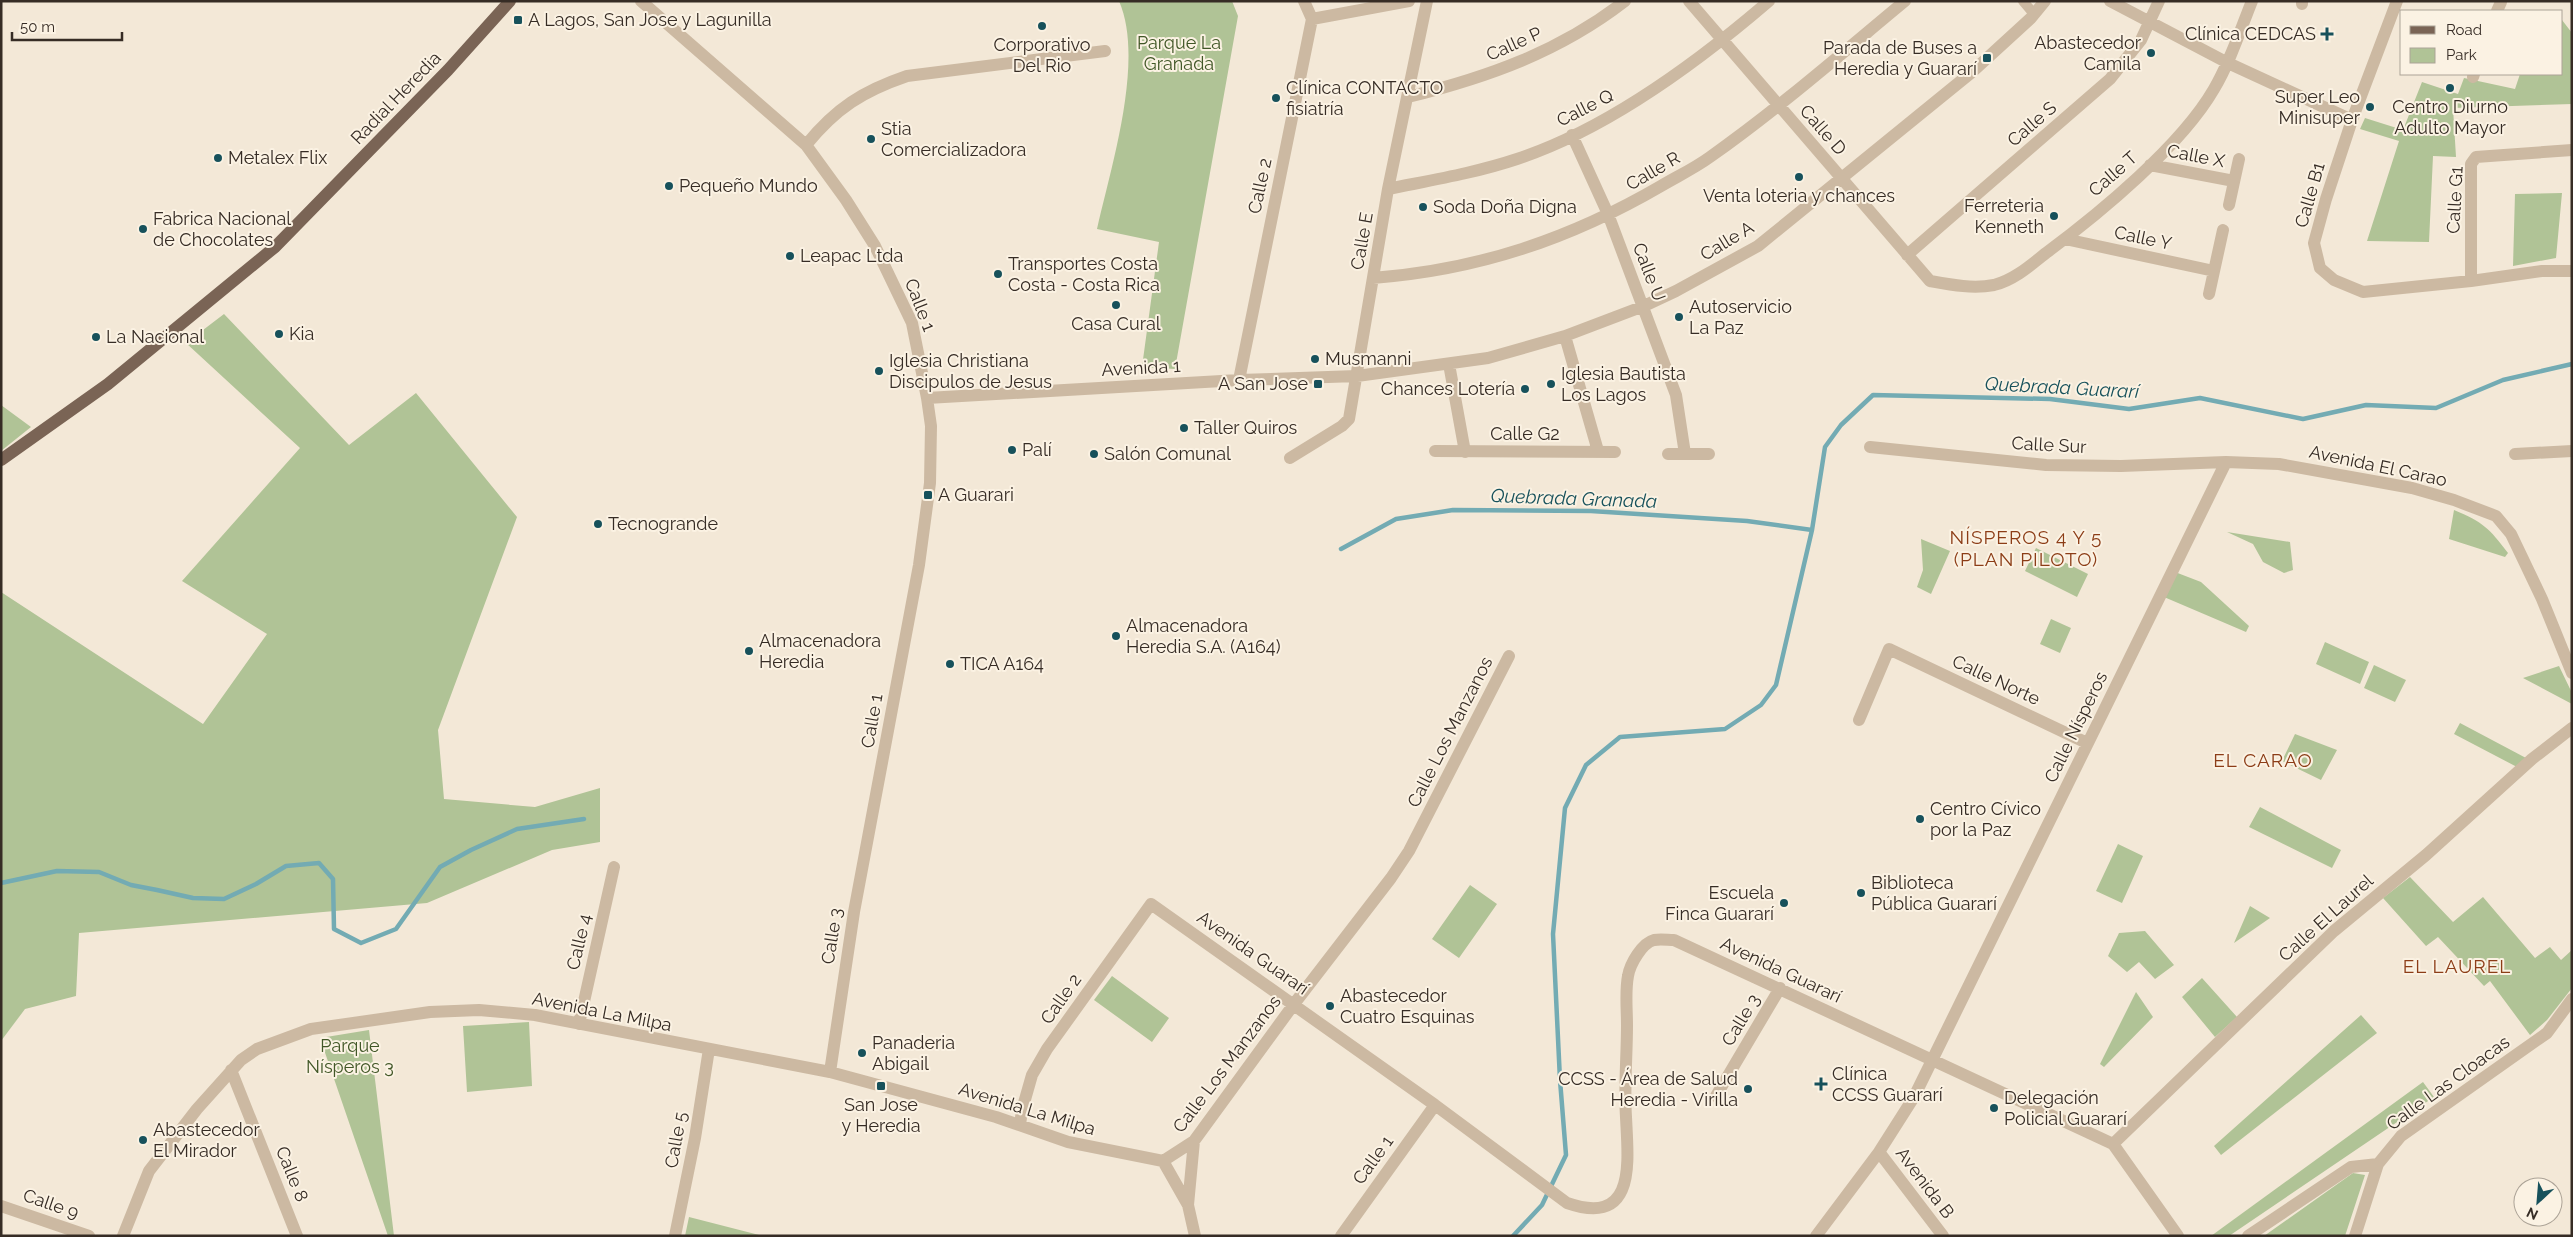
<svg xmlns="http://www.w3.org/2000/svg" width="2573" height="1237" font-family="Raleway,sans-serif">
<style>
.green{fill:#b0c396}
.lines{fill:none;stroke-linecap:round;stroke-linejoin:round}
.stream{stroke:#73abb3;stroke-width:4.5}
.pedestrian{stroke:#ccb9a2;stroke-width:10}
.minor{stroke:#ccb9a2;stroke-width:12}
.primary{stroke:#7a6455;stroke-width:12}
.poi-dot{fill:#17515b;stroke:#fbf2e3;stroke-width:2}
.labels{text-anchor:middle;stroke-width:4;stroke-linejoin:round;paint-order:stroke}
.poi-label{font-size:18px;fill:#362c25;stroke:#fbf2e3;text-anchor:start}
.park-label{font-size:18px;fill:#415727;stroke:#fbf2e3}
.street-label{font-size:18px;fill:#362c25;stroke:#fbf2e3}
.water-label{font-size:19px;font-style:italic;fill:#17515b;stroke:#fbf2e3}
.neighbourhood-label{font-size:19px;letter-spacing:1px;fill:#8c3d17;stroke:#fbf2e3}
</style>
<rect width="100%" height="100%" fill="#f3e8d7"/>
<path class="green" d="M 1119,1 L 1232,1 L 1238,16 L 1175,369 L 1142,367 L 1159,242 L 1097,229 C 1111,167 1145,60 1119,1 Z
M 2562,20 L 2572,33 L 2572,104 L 2453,108 L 2456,157 L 2433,156 L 2429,242 L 2367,241 L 2399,141 L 2360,129 L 2365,118 L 2403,130 L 2422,82 L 2458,94 L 2464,78 L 2515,89 L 2520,74 L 2562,74 Z
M 2562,193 L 2556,258 L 2513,266 L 2515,194 Z
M 224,314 L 349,445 L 416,393 L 517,517 L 438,730 L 444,799 L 535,807 L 600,788 L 600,842 L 552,850 L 427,903 L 79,933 L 76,996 L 25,1009 L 1,1041 L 1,592 L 203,724 L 267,634 L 182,581 L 300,448 L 186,343 Z
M 1,405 L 31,427 L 1,451 Z
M 2454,510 C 2483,522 2489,528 2508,553 L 2505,557 L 2449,539 Z
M 2227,532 L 2290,542 L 2293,570 L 2284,573 L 2263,562 L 2253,544 Z
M 1921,539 L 1950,551 L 1931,594 L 1917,587 L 1923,570 Z
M 2036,548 L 2088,574 L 2077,597 L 2025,571 Z
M 2175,572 L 2201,582 L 2249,626 L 2246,632 L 2164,597 Z
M 2051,619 L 2071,628 L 2060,653 L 2040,644 Z
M 2325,642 L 2369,662 L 2360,684 L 2316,664 Z
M 2374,665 L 2406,680 L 2395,702 L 2364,688 Z
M 2559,666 L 2572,693 L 2572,704 L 2523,678 Z
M 2460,723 L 2526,758 L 2517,767 L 2454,734 Z
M 2295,734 L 2337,750 L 2321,780 L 2282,761 Z
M 2260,807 L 2341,850 L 2332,868 L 2249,827 Z
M 2118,844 L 2143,856 L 2122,903 L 2096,891 Z
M 2410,877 L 2453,922 L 2483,897 L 2535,958 L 2550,947 L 2561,960 L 2572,950 L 2572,988 L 2547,1020 L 2530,1035 L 2490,981 L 2484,986 L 2438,937 L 2426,946 L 2383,898 Z
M 1470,885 L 1497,904 L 1459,958 L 1432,939 Z
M 2250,906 L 2270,918 L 2234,943 Z
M 2145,931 L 2174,965 L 2155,979 L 2139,962 L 2127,972 L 2108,956 L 2119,933 Z
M 1112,976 L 1169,1018 L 1152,1042 L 1094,1000 Z
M 2202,978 L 2237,1017 L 2215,1037 L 2182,997 Z
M 2136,992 L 2153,1017 L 2104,1067 L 2100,1064 Z
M 2361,1015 L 2377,1033 L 2221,1155 L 2214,1146 Z
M 529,1022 L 532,1086 L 467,1092 L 463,1026 Z
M 369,1030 L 394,1236 L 388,1236 L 320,1038 Z
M 2423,1082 L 2434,1097 L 2229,1236 L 2211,1236 Z
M 2353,1173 L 2365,1175 L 2345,1236 L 2264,1236 Z
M 689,1217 L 763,1236 L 685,1236 Z"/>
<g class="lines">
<path class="stream" d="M 1341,549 L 1396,519 L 1453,510 L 1591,511 L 1747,521 L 1812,530
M 1,883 L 57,871 L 99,872 L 131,885 L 157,890 L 193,898 L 224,899 L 256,884 L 286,866 L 319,863 L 333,879 L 334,929 L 361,943 L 396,929 L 440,867 L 471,850 L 517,829 L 584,819
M 1513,1236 L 1542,1205 L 1566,1155 L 1560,1080 L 1553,934 L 1565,808 L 1586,765 L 1620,737 L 1725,729 L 1761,705 L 1776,685 L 1812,530 L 1825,447 L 1841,425 L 1873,395 L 2050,399 L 2129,409 L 2200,398 L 2303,419 L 2366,405 L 2436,408 L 2503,380 L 2572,364"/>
<path class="pedestrian" d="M 2023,1 L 2034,14"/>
<path class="minor" d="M 641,1 L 806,145 L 846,200 L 875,246 L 912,323 L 927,398 L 931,426 L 930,483 L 919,565 L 854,912 L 830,1072
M 1689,1 L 1930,281 C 1952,285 1973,289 1994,285 C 2014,280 2031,265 2046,253 C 2100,213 2181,146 2214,89 C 2230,62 2240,31 2252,1
M 2110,1 L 2228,63 L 2352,120
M 2397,1 L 2352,120 L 2326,199 L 2314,243 L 2320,268 L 2334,280 L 2363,292 L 2471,281 L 2542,271 L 2572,271
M 2302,4 L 2302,1
M 2497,11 L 2501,2
M 1312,19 L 1409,1
M 2473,77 L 2474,74
M 1408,97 C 1488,77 1559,52 1625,1
M 1572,135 L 1608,214 L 1676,395 L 1685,454
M 806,145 C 836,108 863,91 907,76 L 1105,51
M 2150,165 L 2234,181
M 1388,189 C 1432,180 1475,173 1517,159 C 1608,129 1698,62 1769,1
M 2229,205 L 2239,159
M 2065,239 L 2214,271
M 1907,255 L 2110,79 L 2141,40 L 2159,1
M 1373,278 C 1478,270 1570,239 1661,186 C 1678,176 1695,168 1710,157 C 1778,109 1841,54 1905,1
M 2471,281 L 2471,164 L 2476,157 L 2572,150
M 2209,294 L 2223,230
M 1565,336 L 1598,451
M 1449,364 L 1465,452
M 1239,380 L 1312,19 L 1304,1
M 927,398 L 1239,380 L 1357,376 L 1488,358 L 1565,336 L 1644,306 L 1676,291 L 1758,246 L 1972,72 L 2031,18 L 2045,1
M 1870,447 L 2046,465 L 2121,466 L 2226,462 L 2279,464 L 2412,488 L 2454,500 L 2496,516 L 2511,534 L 2542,599 L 2572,673
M 1435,451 L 1615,452
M 1668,454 L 1709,454
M 2515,454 L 2572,451
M 1290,458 L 1342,426 L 1349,419 L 1388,189 L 1427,1
M 1859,720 L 1889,649 L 2087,743
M 579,1024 L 614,867
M 231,1070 L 297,1236
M 1716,1096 L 1780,988
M 1020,1125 L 1022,1110 L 1032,1075 L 1047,1049 L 1151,904 L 1435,1105 L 1567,1203 C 1637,1227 1628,1162 1626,1117 C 1624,1087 1627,1056 1627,1025 C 1627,1009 1625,991 1628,976 C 1630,964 1642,943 1654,940 C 1660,939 1668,940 1674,940 L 2113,1144 L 2178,1236
M 2113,1144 L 2334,931 L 2426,855 L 2532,759 L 2572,728
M 1879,1152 L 1943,1236
M 1163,1161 L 1194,1141 L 1294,1004 L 1391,878 L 1409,851 L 1509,656
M 1163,1161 L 1188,1205 L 1195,1236
M 1188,1205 L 1194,1141
M 1,1206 L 89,1236
M 123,1236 L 149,1171 L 197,1109 L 241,1060 L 257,1049 L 311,1029 L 430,1012 L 479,1010 L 535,1015 L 830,1072 L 996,1117 L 1068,1142 L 1163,1161
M 675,1236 L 695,1138 L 709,1049
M 1341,1236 L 1435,1105
M 1816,1236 L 1879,1152 L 1914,1097 L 2226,462
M 2248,1236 L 2351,1167 L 2378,1164
M 2355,1236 L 2378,1164 L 2401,1136 L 2547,1033 L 2572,999"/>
<path class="primary" d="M 1,460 L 108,384 L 275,247 L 448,70 L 510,1"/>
</g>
<g class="poi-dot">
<rect x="513" y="15" width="10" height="10" rx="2.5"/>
<circle cx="1042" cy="26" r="5"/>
<path d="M2324.5 26.5h5v5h5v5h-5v5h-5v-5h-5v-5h5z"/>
<circle cx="2151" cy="53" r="5"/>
<rect x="1982" y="53" width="10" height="10" rx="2.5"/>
<circle cx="2450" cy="88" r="5"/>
<circle cx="1276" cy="98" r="5"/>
<circle cx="2370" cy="107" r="5"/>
<circle cx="871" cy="139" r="5"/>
<circle cx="218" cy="158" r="5"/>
<circle cx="1799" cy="177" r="5"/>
<circle cx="669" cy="186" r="5"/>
<circle cx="1423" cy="207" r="5"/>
<circle cx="2054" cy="216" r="5"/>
<circle cx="143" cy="229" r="5"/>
<circle cx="790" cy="256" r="5"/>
<circle cx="998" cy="274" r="5"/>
<circle cx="1116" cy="305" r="5"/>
<circle cx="1679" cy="317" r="5"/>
<circle cx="279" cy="334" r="5"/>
<circle cx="96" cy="337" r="5"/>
<circle cx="1315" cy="359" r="5"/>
<circle cx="879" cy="371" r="5"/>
<rect x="1313" y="379" width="10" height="10" rx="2.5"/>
<circle cx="1551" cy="384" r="5"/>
<circle cx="1525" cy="389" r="5"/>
<circle cx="1184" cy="428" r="5"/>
<circle cx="1012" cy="450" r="5"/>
<circle cx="1094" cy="454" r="5"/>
<rect x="923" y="490" width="10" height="10" rx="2.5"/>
<circle cx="598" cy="524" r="5"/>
<circle cx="1116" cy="636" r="5"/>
<circle cx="749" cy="651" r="5"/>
<circle cx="950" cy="664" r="5"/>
<circle cx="1920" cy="819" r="5"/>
<circle cx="1861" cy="893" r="5"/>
<circle cx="1784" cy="903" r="5"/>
<circle cx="1330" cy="1006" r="5"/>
<circle cx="862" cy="1053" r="5"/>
<path d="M1818.5 1076.5h5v5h5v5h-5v5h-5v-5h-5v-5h5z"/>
<rect x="876" y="1081" width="10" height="10" rx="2.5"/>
<circle cx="1748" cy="1089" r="5"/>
<circle cx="1994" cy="1108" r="5"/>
<circle cx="143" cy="1140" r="5"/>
</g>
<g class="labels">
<g class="poi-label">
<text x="528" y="26">A Lagos, San Jose y Lagunilla</text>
<text x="2316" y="40" text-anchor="end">Clínica CEDCAS</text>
<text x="2141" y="49" text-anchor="end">Abastecedor<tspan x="2141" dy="21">Camila</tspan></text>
<text x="1042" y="51" text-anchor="middle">Corporativo<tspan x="1042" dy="21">Del Rio</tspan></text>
<text x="1977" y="54" text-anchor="end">Parada de Buses a<tspan x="1977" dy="21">Heredia y Guararí</tspan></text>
<text x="1286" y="94">Clínica CONTACTO<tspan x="1286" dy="21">fisiatría</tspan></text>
<text x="2360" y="103" text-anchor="end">Super Leo<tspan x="2360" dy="21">Minisuper</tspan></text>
<text x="2450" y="113" text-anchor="middle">Centro Diurno<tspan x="2450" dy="21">Adulto Mayor</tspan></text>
<text x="881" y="135">Stia<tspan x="881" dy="21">Comercializadora</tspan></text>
<text x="228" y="164">Metalex Flix</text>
<text x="679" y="192">Pequeño Mundo</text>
<text x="1799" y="202" text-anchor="middle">Venta loteria y chances</text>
<text x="2044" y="212" text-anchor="end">Ferreteria<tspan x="2044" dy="21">Kenneth</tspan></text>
<text x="1433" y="213">Soda Doña Digna</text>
<text x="153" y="225">Fabrica Nacional<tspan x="153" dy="21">de Chocolates</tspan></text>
<text x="800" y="262">Leapac Ltda</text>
<text x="1008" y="270">Transportes Costa<tspan x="1008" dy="21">Costa - Costa Rica</tspan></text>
<text x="1689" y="313">Autoservicio<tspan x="1689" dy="21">La Paz</tspan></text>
<text x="1116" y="330" text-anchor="middle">Casa Cural</text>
<text x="289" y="340">Kia</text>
<text x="106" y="343">La Nacional</text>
<text x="1325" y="365">Musmanni</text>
<text x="889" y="367">Iglesia Christiana<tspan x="889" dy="21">Discipulos de Jesus</tspan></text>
<text x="1561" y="380">Iglesia Bautista<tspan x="1561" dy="21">Los Lagos</tspan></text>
<text x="1308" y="390" text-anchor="end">A San Jose</text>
<text x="1515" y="395" text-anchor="end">Chances Lotería</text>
<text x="1194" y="434">Taller Quiros</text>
<text x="1022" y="456">Palí</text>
<text x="1104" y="460">Salón Comunal</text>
<text x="938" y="501">A Guarari</text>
<text x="608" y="530">Tecnogrande</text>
<text x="1126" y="632">Almacenadora<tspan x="1126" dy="21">Heredia S.A. (A164)</tspan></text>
<text x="759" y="647">Almacenadora<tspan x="759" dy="21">Heredia</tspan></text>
<text x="960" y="670">TICA A164</text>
<text x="1930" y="815">Centro Cívico<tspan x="1930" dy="21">por la Paz</tspan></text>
<text x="1871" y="889">Biblioteca<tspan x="1871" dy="21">Pública Guararí</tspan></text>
<text x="1774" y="899" text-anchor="end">Escuela<tspan x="1774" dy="21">Finca Guararí</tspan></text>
<text x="1340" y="1002">Abastecedor<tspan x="1340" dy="21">Cuatro Esquinas</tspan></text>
<text x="872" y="1049">Panaderia<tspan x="872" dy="21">Abigail</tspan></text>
<text x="1832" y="1080">Clínica<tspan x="1832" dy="21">CCSS Guararí</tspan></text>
<text x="1738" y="1085" text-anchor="end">CCSS - Área de Salud<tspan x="1738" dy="21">Heredia - Virilla</tspan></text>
<text x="2004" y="1104">Delegación<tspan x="2004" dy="21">Policial Guararí</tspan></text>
<text x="881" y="1111" text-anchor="middle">San Jose<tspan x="881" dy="21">y Heredia</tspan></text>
<text x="153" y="1136">Abastecedor<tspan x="153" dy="21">El Mirador</tspan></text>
</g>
<g class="park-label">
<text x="1179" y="49">Parque La<tspan x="1179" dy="21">Granada</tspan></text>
<text x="350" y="1052">Parque<tspan x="350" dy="21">Nísperos 3</tspan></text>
</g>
<g class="street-label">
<text transform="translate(1514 44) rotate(-24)" y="6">Calle P</text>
<text transform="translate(396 98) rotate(-46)" y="6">Radial Heredia</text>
<text transform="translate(1585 108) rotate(-27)" y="6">Calle Q</text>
<text transform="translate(2032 124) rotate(-41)" y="6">Calle S</text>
<text transform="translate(1823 130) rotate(49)" y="6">Calle D</text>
<text transform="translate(2196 156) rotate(11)" y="6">Calle X</text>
<text transform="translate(1653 171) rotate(-30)" y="6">Calle R</text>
<text transform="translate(2113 174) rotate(-41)" y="6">Calle T</text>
<text transform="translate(1260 186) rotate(-78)" y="6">Calle 2</text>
<text transform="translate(2310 195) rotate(-74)" y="6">Calle B1</text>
<text transform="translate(2455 200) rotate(-87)" y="6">Calle G1</text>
<text transform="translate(2143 238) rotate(12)" y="6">Calle Y</text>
<text transform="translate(1362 241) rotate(-80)" y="6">Calle E</text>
<text transform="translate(1727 241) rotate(-31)" y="6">Calle A</text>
<text transform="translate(1649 272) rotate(69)" y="6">Calle U</text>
<text transform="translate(920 305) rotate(69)" y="6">Calle 1</text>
<text transform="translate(1141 368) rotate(-3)" y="6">Avenida 1</text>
<text x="1525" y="440">Calle G2</text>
<text transform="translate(2049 445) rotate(3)" y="6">Calle Sur</text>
<text transform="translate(2378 466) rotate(12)" y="6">Avenida El Carao</text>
<text transform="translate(1996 680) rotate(25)" y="6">Calle Norte</text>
<text transform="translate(872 721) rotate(-80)" y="6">Calle 1</text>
<text transform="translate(2076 727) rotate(-64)" y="6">Calle Nísperos</text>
<text transform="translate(1450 732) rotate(-63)" y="6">Calle Los Manzanos</text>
<text transform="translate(2326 918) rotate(-42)" y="6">Calle El Laurel</text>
<text transform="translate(832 936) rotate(-81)" y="6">Calle 3</text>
<text transform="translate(579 942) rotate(-77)" y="6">Calle 4</text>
<text transform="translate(1253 953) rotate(35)" y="6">Avenida Guararí</text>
<text transform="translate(1781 970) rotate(25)" y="6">Avenida Guararí</text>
<text transform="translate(1061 999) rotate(-55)" y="6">Calle 2</text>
<text transform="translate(602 1012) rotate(11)" y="6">Avenida La Milpa</text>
<text transform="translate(1741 1020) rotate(-59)" y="6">Calle 3</text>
<text transform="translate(1227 1064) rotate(-53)" y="6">Calle Los Manzanos</text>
<text transform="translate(2448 1083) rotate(-36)" y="6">Calle Las Cloacas</text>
<text transform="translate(1027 1109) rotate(17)" y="6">Avenida La Milpa</text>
<text transform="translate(676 1140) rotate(-80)" y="6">Calle 5</text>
<text transform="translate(1373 1160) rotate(-54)" y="6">Calle 1</text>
<text transform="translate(292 1174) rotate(68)" y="6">Calle 8</text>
<text transform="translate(1925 1183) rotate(53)" y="6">Avenida B</text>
<text transform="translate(51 1204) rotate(19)" y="6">Calle 9</text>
</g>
<g class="water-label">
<text transform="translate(2062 387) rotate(3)" y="7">Quebrada Guararí</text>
<text transform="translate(1574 498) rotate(2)" y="7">Quebrada Granada</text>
</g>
<g class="neighbourhood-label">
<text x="2026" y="544">NÍSPEROS 4 Y 5<tspan x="2026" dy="22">(PLAN PILOTO)</tspan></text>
<text x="2263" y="767">EL CARAO</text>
<text x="2457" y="973">EL LAUREL</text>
</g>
</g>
<rect width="2573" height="1237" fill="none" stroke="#362c25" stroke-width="5"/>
<rect x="2400" y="10" width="162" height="65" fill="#fbf2e3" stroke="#aca397"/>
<rect x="2410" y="26" width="25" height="8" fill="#7a6455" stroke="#aca397"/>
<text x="2446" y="35" font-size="15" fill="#362c25">Road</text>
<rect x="2410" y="48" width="25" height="15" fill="#b0c396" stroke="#aca397"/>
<text x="2446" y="60" font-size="15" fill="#362c25">Park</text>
<g transform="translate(2538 1202) rotate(206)"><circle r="24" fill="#fbf2e3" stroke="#aca397"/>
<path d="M0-4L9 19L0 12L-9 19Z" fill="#17515b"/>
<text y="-8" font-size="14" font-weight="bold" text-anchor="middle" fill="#362c25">N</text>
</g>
<path d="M12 32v8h110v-8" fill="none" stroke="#362c25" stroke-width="2.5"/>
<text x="20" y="32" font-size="15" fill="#362c25" stroke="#fbf2e3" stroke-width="4" paint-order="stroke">50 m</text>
</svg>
